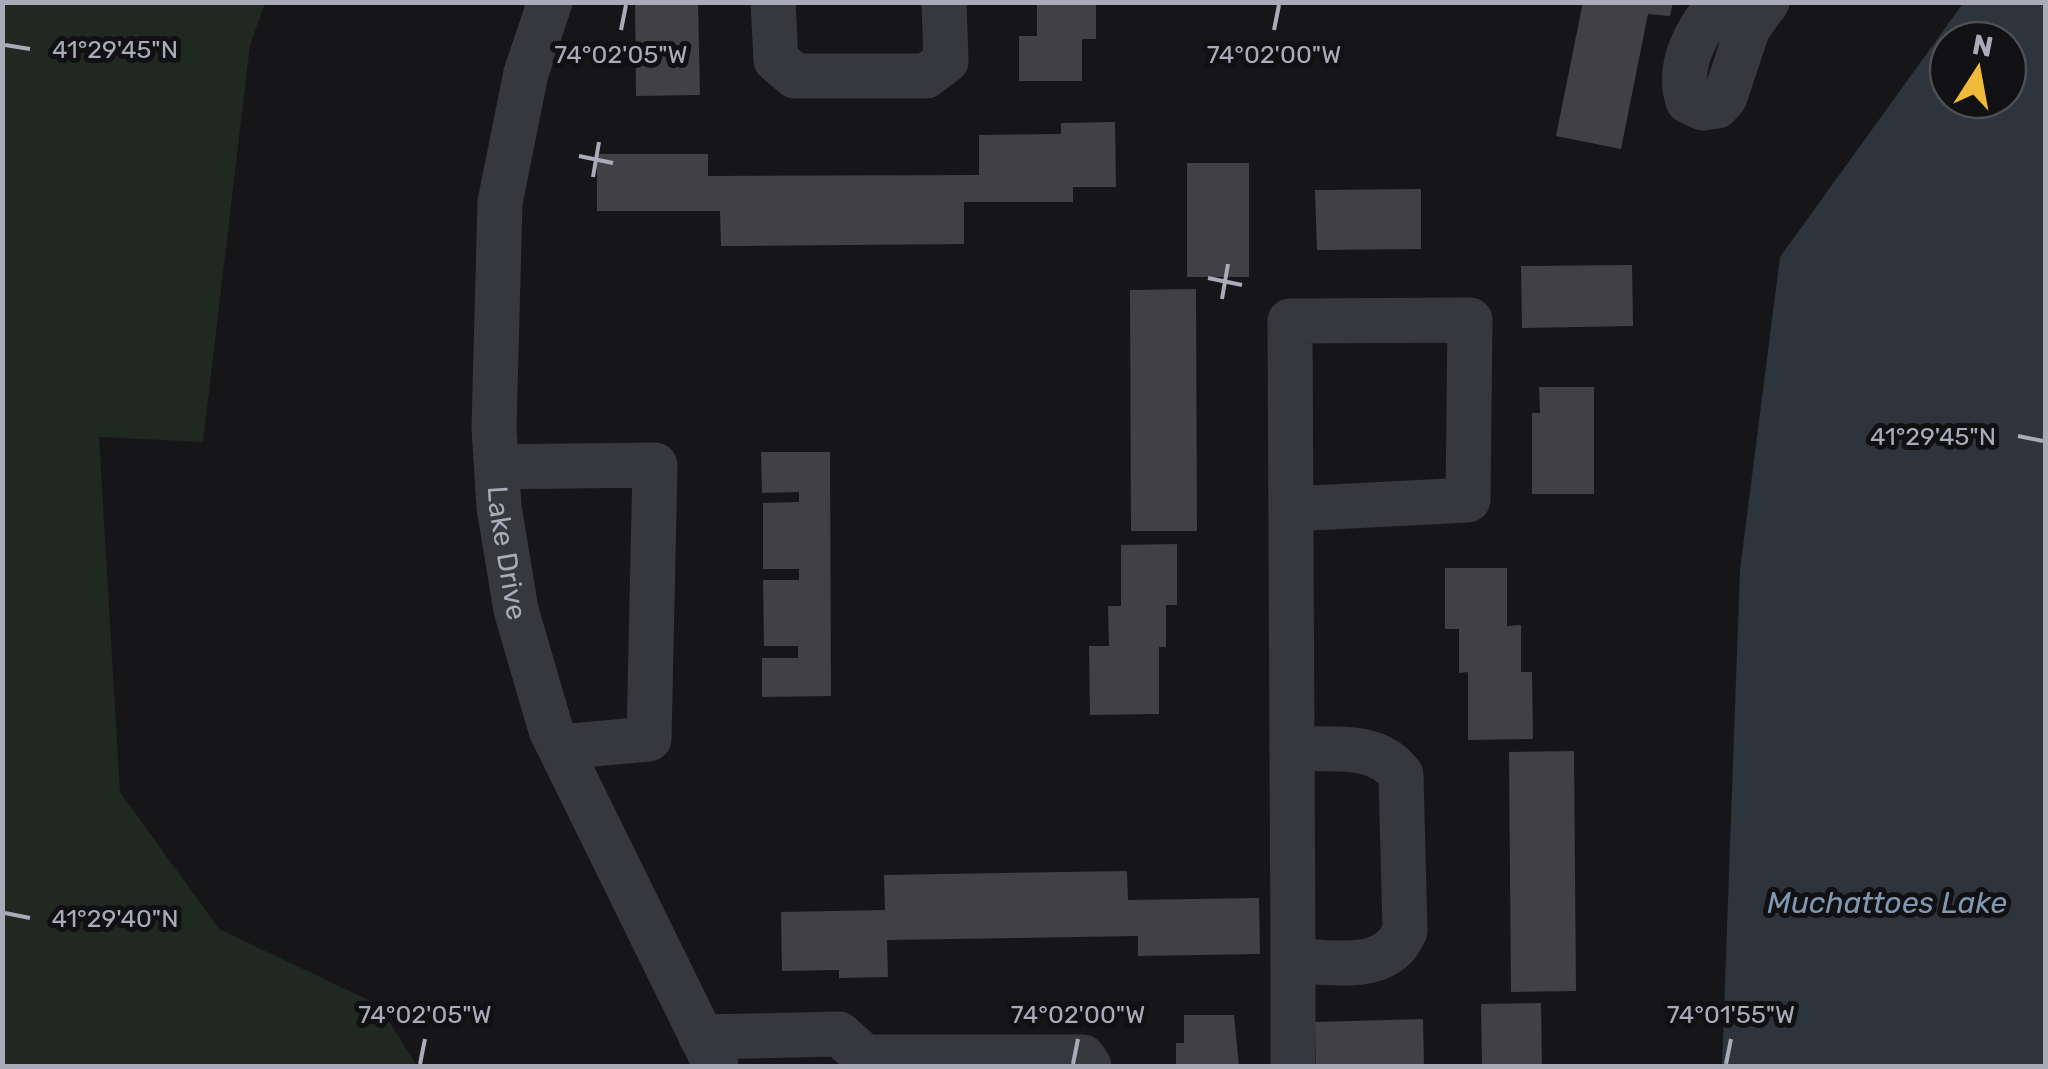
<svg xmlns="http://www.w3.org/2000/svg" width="2048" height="1069" font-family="Rubik,sans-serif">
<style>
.green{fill:#202822}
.water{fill:#2d343c;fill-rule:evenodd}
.building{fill:#414145}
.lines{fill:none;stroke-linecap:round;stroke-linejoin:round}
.minor{stroke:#37383d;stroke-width:45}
.ticks{fill:none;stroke:#a9acb8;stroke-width:4}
.labels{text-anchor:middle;stroke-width:10;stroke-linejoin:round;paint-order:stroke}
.street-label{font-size:28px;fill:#a9acb8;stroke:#111113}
.water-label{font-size:30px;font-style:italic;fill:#8098b2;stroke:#111113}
.ticks-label{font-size:25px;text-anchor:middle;fill:#a9acb8;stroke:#111113;stroke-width:10;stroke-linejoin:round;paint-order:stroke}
</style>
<rect width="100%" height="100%" fill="#161618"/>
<path class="green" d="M 2,3 L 265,3 L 250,45 L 203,442 L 99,437 L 120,792 L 219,929 L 379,1005 L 417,1066 L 3,1066 Z"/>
<path class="water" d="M 1964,2 L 2045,3 L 2045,1066 L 1722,1066 L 1740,570 L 1780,257 ZM 1948,40 L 2008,40 L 2008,100 L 1948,100 Z"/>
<path class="building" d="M 635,2 L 698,2 L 700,95 L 636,96 Z
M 1037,2 L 1096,2 L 1096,39 L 1082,39 L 1082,81 L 1019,81 L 1019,36 L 1037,36 Z
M 1583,2 L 1673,2 L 1670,16 L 1648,14 L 1621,149 L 1556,136 Z
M 1115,122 L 1116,187 L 1073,187 L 1073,202 L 964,202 L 964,244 L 721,246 L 720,211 L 597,211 L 597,154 L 708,154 L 708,176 L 979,175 L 979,135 L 1061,134 L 1061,123 Z
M 1187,163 L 1249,163 L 1249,277 L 1187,277 Z
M 1421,189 L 1421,249 L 1317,250 L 1315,190 Z
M 1632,265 L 1633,326 L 1522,328 L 1521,266 Z
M 1196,289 L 1197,531 L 1131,531 L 1130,290 Z
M 1539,387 L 1594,387 L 1594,494 L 1532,494 L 1532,413 L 1540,413 Z
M 761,452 L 830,452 L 831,696 L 762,697 L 762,658 L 798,658 L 798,646 L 764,646 L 763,580 L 799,580 L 799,569 L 763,569 L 763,503 L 799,502 L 799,492 L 762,493 Z
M 1177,544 L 1177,605 L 1166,605 L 1166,647 L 1159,647 L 1159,714 L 1090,715 L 1089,646 L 1109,646 L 1108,606 L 1121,606 L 1121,545 Z
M 1445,568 L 1507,568 L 1507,626 L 1521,625 L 1521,672 L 1532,672 L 1533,739 L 1468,740 L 1468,672 L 1459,673 L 1459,629 L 1445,629 Z
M 1574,751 L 1576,991 L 1511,992 L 1509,752 Z
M 1127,871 L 1128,900 L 1259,898 L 1260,954 L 1138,956 L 1138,936 L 887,940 L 888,977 L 839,978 L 839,970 L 782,971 L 781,912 L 885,910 L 884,875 Z
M 1541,1003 L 1542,1066 L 1482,1066 L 1481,1004 Z
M 1184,1015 L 1234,1015 L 1239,1066 L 1176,1066 L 1176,1043 L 1184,1043 Z
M 1423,1019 L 1424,1066 L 1316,1066 L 1315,1022 Z"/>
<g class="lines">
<g class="minor">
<path id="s1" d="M 550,2 L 526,73 L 500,202 L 494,428 L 499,507 L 516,610 L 551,730 L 716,1066"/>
<path d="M 773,2 L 776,60 L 795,76 L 926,76 L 946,61 L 944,2"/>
<path d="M 1722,2 C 1697,27 1676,66 1688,101 L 1703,108 L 1717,106 L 1725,97 L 1748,28 L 1767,2"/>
<path d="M 497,467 L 655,465 L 649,739 L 560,747"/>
<path d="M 1291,509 L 1468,500 L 1470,320 L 1290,321 L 1293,961 L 1293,1066"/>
<path d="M 1292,749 C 1330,750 1377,741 1401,775 L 1405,931 C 1387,975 1332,961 1293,961"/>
<path d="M 701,1037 L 839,1034 L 865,1057 L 1083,1057 L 1089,1066"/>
</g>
</g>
<path class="ticks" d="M 621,30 L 626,5M 1274,30 L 1279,5M 5,45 L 30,49M 579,156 L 613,163M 593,177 L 599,142M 1208,278 L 1242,285M 1222,299 L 1228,264M 2018,436 L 2043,441M 5,913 L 30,918M 420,1064 L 425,1039M 1073,1064 L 1078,1039M 1726,1064 L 1731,1039"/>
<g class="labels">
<g class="street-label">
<text dy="10" stroke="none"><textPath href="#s1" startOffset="558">Lake Drive</textPath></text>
</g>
<g class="water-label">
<text x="1887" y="913">Muchattoes Lake</text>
</g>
</g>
<g class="ticks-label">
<text x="115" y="58">41°29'45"N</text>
<text x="621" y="63">74°02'05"W</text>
<text x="1274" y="63">74°02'00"W</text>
<text x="1933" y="445">41°29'45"N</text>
<text x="115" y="927">41°29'40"N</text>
<text x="425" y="1023">74°02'05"W</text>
<text x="1078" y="1023">74°02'00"W</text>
<text x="1731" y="1023">74°01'55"W</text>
</g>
<rect width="2048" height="1069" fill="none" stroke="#a9acb8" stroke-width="10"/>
<g transform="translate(1978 70) rotate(11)"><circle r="48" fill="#111113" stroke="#4e4f55" stroke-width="2.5"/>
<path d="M0-8L18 38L0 25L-18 38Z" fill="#efbb38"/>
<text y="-15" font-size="28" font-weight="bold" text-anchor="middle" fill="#a9acb8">N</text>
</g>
</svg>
